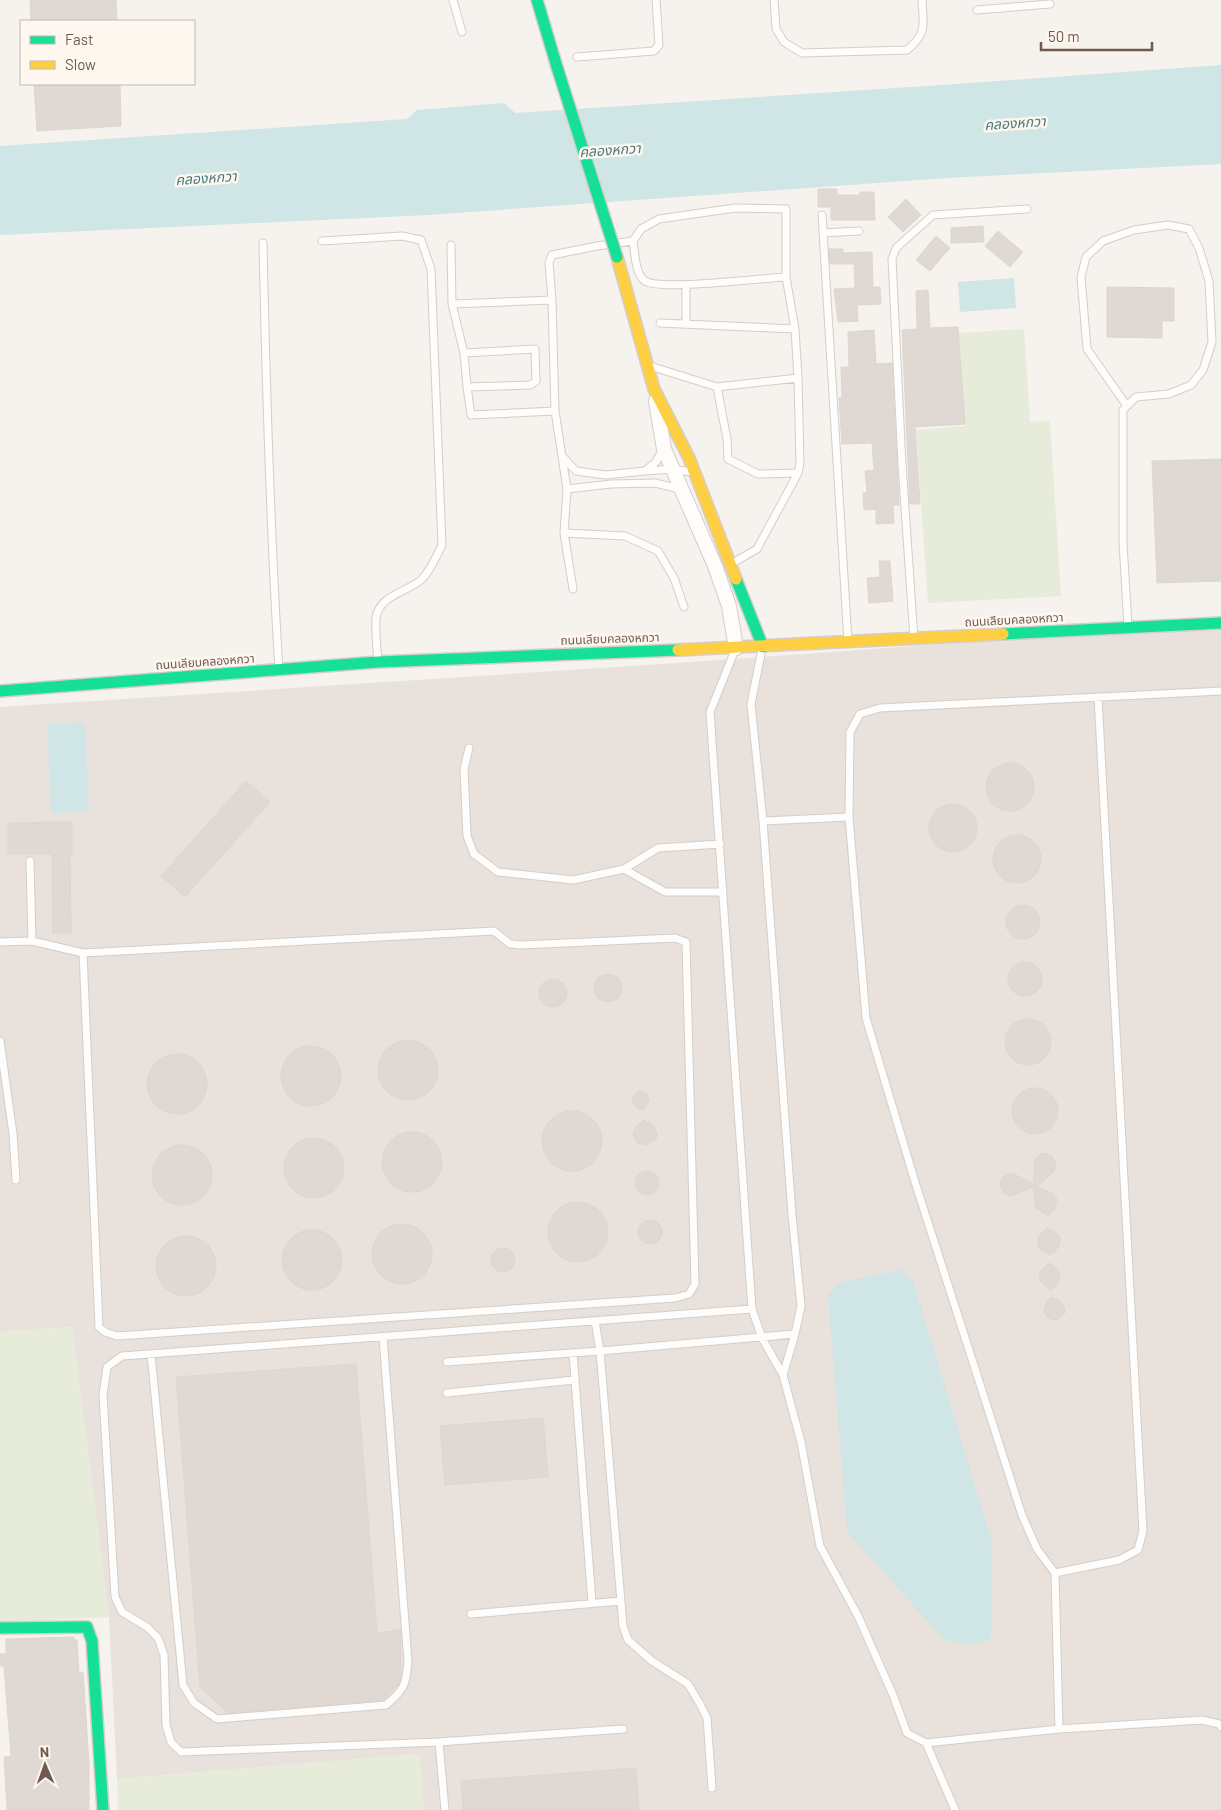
<svg xmlns="http://www.w3.org/2000/svg" width="1221" height="1810" font-family="Barlow,'Noto Sans Thai',sans-serif">
<style>
.industrial{fill:#e8e1dc}
.green{fill:#e6ecd9}
.water{fill:#d0e5e5}
.building{fill:#e0d8d3;stroke:#dfd5d0}
.lines{fill:none;stroke-linecap:round;stroke-linejoin:round}
.lane-casing{stroke:#d4cec8;stroke-width:9}
.street-casing{stroke:#d4cec8;stroke-width:16}
.fast-casing{stroke:#d6ceca;stroke-width:14}
.slow-casing{stroke:#d6ceca;stroke-width:14}
.lane{stroke:#fefdfc;stroke-width:7}
.street{stroke:#fefdfc;stroke-width:14}
.fast{stroke:#16e098;stroke-width:11}
.slow{stroke:#ffcf43;stroke-width:11}
.fast-bridge-casing{stroke:#d6ceca;stroke-width:14;stroke-linecap:butt}
.fast-bridge{stroke:#16e098;stroke-width:11}
.labels{text-anchor:middle;stroke-width:5;stroke-linejoin:round;paint-order:stroke}
.street-label{font-size:12px;fill:#72594f;stroke:#fdf7ef}
.water-label{font-size:14px;font-style:italic;fill:#48787c;stroke:#fdf7ef}
</style>
<rect width="100%" height="100%" fill="#f6f2ed"/>
<path class="industrial" d="M 1221,624 L 1221,1810 L 424,1810 L 419,1754 L 117,1779 L 109,1617 L 72,1327 L 0,1332 L 0,707 L 678,663 Z"/>
<path class="green" d="M 1024,329 L 1030,422 L 1050,421 L 1061,596 L 928,603 L 916,430 L 965,426 L 959,333 Z
M 72,1327 L 109,1617 L 0,1622 L 0,1332 Z
M 419,1754 L 424,1810 L 118,1810 L 117,1779 Z"/>
<path class="water" d="M 1221,65 L 1221,164 L 947,178 L 428,215 L 0,235 L 0,146 L 407,119 L 417,110 L 504,103 L 515,113 L 942,85 Z
M 1014,278 L 1016,308 L 960,312 L 958,282 Z
M 85,723 L 89,811 L 51,813 L 47,724 Z
M 901,1270 L 913,1281 L 992,1542 L 991,1639 L 970,1645 L 944,1640 L 847,1531 L 828,1294 L 841,1282 Z"/>
<path class="building" d="M 30,0 L 116,0 L 117,21 L 31,21 Z
M 34,84 L 120,84 L 121,126 L 37,131 Z
M 818,189 L 837,189 L 837,195 L 860,195 L 860,192 L 874,192 L 875,220 L 831,220 L 831,207 L 818,207 Z
M 906,199 L 921,215 L 903,232 L 888,217 Z
M 983,226 L 984,242 L 951,243 L 951,228 Z
M 998,231 L 1023,252 L 1010,267 L 985,246 Z
M 936,236 L 950,248 L 930,271 L 916,260 Z
M 829,249 L 843,249 L 843,253 L 872,252 L 873,287 L 880,287 L 881,304 L 857,305 L 858,321 L 838,322 L 834,289 L 855,288 L 854,264 L 830,264 Z
M 1107,287 L 1174,288 L 1174,321 L 1162,321 L 1162,338 L 1107,337 Z
M 928,290 L 930,328 L 958,327 L 965,424 L 915,427 L 920,504 L 910,504 L 902,330 L 917,329 L 916,291 Z
M 874,330 L 876,364 L 892,363 L 899,505 L 893,505 L 894,523 L 876,524 L 876,509 L 864,510 L 863,493 L 867,493 L 865,471 L 874,470 L 872,443 L 842,444 L 839,398 L 842,397 L 841,367 L 849,367 L 848,332 Z
M 1221,459 L 1221,581 L 1157,583 L 1152,461 Z
M 879,561 L 890,561 L 893,601 L 869,603 L 867,578 L 880,577 Z
M986 787a24 24 0 1 1 48 0a24 24 0 1 1-48 0Z
M 246,781 L 270,802 L 185,897 L 161,876 Z
M929 828a24 24 0 1 1 48 0a24 24 0 1 1-48 0Z
M 72,822 L 72,854 L 70,854 L 71,933 L 53,933 L 52,854 L 8,854 L 8,823 Z
M993 859a24 24 0 1 1 48 0a24 24 0 1 1-48 0Z
M1006 922a17 17 0 1 1 34 0a17 17 0 1 1-34 0Z
M1008 979a17 17 0 1 1 34 0a17 17 0 1 1-34 0Z
M594 988a14 14 0 1 1 28 0a14 14 0 1 1-28 0Z
M539 993a14 14 0 1 1 28 0a14 14 0 1 1-28 0Z
M1005 1042a23 23 0 1 1 46 0a23 23 0 1 1-46 0Z
M378 1070a30 30 0 1 1 60 0a30 30 0 1 1-60 0Z
M281 1076a30 30 0 1 1 60 0a30 30 0 1 1-60 0Z
M147 1084a30 30 0 1 1 60 0a30 30 0 1 1-60 0Z
M1012 1111a23 23 0 1 1 46 0a23 23 0 1 1-46 0Z
M 640,1091 L 647,1094 L 649,1100 L 643,1110 L 635,1106 L 632,1099 L 635,1094 Z
M542 1141a30 30 0 1 1 60 0a30 30 0 1 1-60 0Z
M 644,1120 L 654,1126 L 657,1134 L 656,1139 L 647,1145 L 637,1143 L 633,1133 L 637,1126 Z
M382 1162a30 30 0 1 1 60 0a30 30 0 1 1-60 0Z
M284 1168a30 30 0 1 1 60 0a30 30 0 1 1-60 0Z
M152 1175a30 30 0 1 1 60 0a30 30 0 1 1-60 0Z
M 1042,1153 L 1051,1155 L 1056,1164 L 1054,1171 L 1037,1187 L 1052,1193 L 1057,1199 L 1055,1209 L 1048,1216 L 1036,1208 L 1033,1187 L 1011,1196 L 1004,1194 L 1000,1184 L 1003,1177 L 1010,1174 L 1014,1174 L 1034,1184 L 1034,1164 L 1037,1157 Z
M635 1183a12 12 0 1 1 24 0a12 12 0 1 1-24 0Z
M548 1232a30 30 0 1 1 60 0a30 30 0 1 1-60 0Z
M638 1232a12 12 0 1 1 24 0a12 12 0 1 1-24 0Z
M372 1254a30 30 0 1 1 60 0a30 30 0 1 1-60 0Z
M 1047,1228 L 1055,1232 L 1060,1237 L 1060,1241 L 1058,1248 L 1050,1255 L 1041,1250 L 1038,1244 L 1039,1236 Z
M282 1260a30 30 0 1 1 60 0a30 30 0 1 1-60 0Z
M156 1266a30 30 0 1 1 60 0a30 30 0 1 1-60 0Z
M491 1260a12 12 0 1 1 24 0a12 12 0 1 1-24 0Z
M 1050,1263 L 1058,1270 L 1060,1276 L 1058,1283 L 1051,1290 L 1041,1282 L 1039,1275 L 1042,1269 Z
M 1051,1297 L 1060,1301 L 1064,1307 L 1065,1313 L 1057,1320 L 1048,1318 L 1044,1313 L 1045,1306 Z
M 356,1364 L 377,1633 L 400,1630 L 401,1673 L 400,1680 L 398,1685 L 383,1700 L 228,1713 L 200,1687 L 176,1377 Z
M 543,1418 L 548,1477 L 445,1485 L 440,1426 Z
M 74,1637 L 74,1640 L 77,1640 L 79,1673 L 83,1672 L 89,1763 L 89,1810 L 7,1810 L 4,1757 L 11,1756 L 4,1666 L 1,1666 L 0,1654 L 6,1654 L 6,1639 Z
M 636,1768 L 639,1810 L 463,1810 L 461,1781 Z"/>
<g class="lines">
<defs>
<path id="lane" d="M 453,0 L 462,32
M 774,0 L 776,29 L 784,42 L 802,53 L 907,50 C 928,33 923,24 922,0
M 977,10 L 1050,4
M 577,57 L 654,51 L 659,45 L 656,0
M 822,215 L 848,642
M 823,233 L 859,231
M 322,241 L 402,236 L 421,240 L 431,269 L 442,545 C 436,557 431,570 422,579 C 408,592 379,595 376,618 C 375,632 377,648 378,661
M 263,243 C 266,385 270,528 279,670
M 451,245 L 452,304 L 464,353 L 467,387 L 471,415 L 555,411
M 452,304 L 552,300
M 660,323 L 795,329
M 686,323 L 686,285
M 464,353 L 535,349 L 536,381 L 530,385 L 467,387
M 650,366 L 717,387 L 798,378
M 717,387 L 727,439 L 728,459 L 758,474 L 798,473
M 1127,406 L 1087,349 L 1081,277 L 1086,257 L 1103,241 L 1134,230 L 1168,225 L 1189,229 L 1199,248 L 1209,281 L 1212,342 L 1203,370 L 1191,385 L 1169,394 L 1136,397 L 1123,410 L 1123,543 L 1128,626
M 562,456 L 576,471 L 605,475 L 645,471 L 656,462 L 663,449
M 646,471 L 672,469 L 692,472
M 567,489 L 611,484 L 655,483 L 680,489
M 564,533 L 625,536 L 658,551 L 674,578 L 684,607
M 731,564 L 757,549 L 798,473 L 800,463 L 798,378 L 795,329 L 786,277 L 786,209 L 735,208 L 659,219 L 641,229 L 633,241 C 635,253 635,274 645,281 C 660,291 762,278 786,277
M 573,589 L 564,533 L 567,489 L 555,411 L 552,300 L 549,263 L 552,255 L 597,246 L 633,241
M 914,639 L 902,464 L 892,259 L 896,248 L 933,215 L 1027,209
M 762,649 L 751,704 L 763,821 L 792,1214 L 801,1306 L 795,1334 L 783,1375
M 735,650 L 710,712 L 752,1309 L 762,1338 L 783,1375 L 801,1442 L 820,1546 L 858,1616 L 893,1695 L 907,1733 L 926,1743 L 1059,1729 L 1202,1720 L 1219,1724 L 1221,1727
M 469,748 L 464,769 L 467,836 L 474,854 L 498,872 L 573,880 L 624,869 L 658,848 L 720,844
M 763,821 L 849,817
M 30,861 L 32,941
M 624,869 L 665,892 L 723,892
M 0,942 L 32,941 L 83,953 L 494,931 L 510,944 L 521,945 L 675,938 L 686,942 L 695,1284 L 689,1294 L 675,1298 L 117,1336 L 105,1332 L 99,1327 L 83,953
M 0,1041 L 13,1134 L 16,1180
M 573,1353 L 592,1603
M 151,1354 L 183,1685 L 194,1703 L 217,1719 L 386,1705 C 404,1690 406,1685 408,1662 L 383,1337
M 447,1362 L 600,1351 L 595,1321
M 447,1393 L 575,1380
M 1055,1573 L 1119,1560 L 1138,1550 L 1143,1531 L 1098,697
M 471,1614 L 621,1601
M 1059,1729 L 1055,1573 L 1037,1549 L 1022,1515 L 915,1182 L 866,1018 L 849,817 L 850,732 L 860,714 L 880,708 L 1221,691
M 439,1742 L 623,1729
M 926,1743 L 955,1810
M 712,1788 L 707,1718 L 700,1704 L 688,1684 L 652,1661 L 628,1640 L 623,1626 L 600,1351 L 795,1334
M 445,1810 L 439,1742 L 181,1752 L 171,1742 L 166,1725 L 164,1655 L 158,1638 L 147,1627 L 122,1612 L 115,1597 L 103,1395 L 107,1367 L 122,1356 L 752,1309"/>
<path id="street" d="M 656,401 L 664,449 L 715,566 L 729,606 L 736,648"/>
<path id="fast" d="M 537,0 L 557,67
M 736,579 L 763,647
M 1003,634 L 1221,623
M 0,691 L 378,662 L 678,650
M 0,1628 L 87,1627 L 92,1641 L 103,1810"/>
<path id="slow" d="M 617,257 L 654,389 L 689,458 L 736,579
M 678,650 L 1003,634"/>
</defs>
<use href="#lane" class="lane-casing"/>
<use href="#street" class="street-casing"/>
<use href="#fast" class="fast-casing"/>
<use href="#slow" class="slow-casing"/>
<use href="#lane" class="lane"/>
<use href="#street" class="street"/>
<use href="#fast" class="fast"/>
<use href="#slow" class="slow"/>
<defs>
<path id="fast-bridge" d="M 557,67 L 617,257"/>
</defs>
<use href="#fast-bridge" class="fast-bridge-casing"/>
<use href="#fast-bridge" class="fast-bridge"/>
</g>
<g class="labels">
<g class="street-label">
<text transform="translate(1014 620) rotate(-3)" y="4">ถนนเลียบคลองหกวา</text>
<text transform="translate(610 639) rotate(-2)" y="4">ถนนเลียบคลองหกวา</text>
<text transform="translate(205 662) rotate(-4)" y="4">ถนนเลียบคลองหกวา</text>
</g>
<g class="water-label">
<text transform="translate(1015 123) rotate(-4)" y="5">คลองหกวา</text>
<text transform="translate(610 150) rotate(-4)" y="5">คลองหกวา</text>
<text transform="translate(206 178) rotate(-4)" y="5">คลองหกวา</text>
</g>
</g>
<rect x="20" y="20" width="175" height="65" fill="#fdf7ef" stroke="#c5b8af"/>
<rect x="30" y="36" width="25" height="8" fill="#16e098" stroke="#c5b8af"/>
<text x="65" y="45" font-size="15" fill="#72594f">Fast</text>
<rect x="30" y="61" width="25" height="8" fill="#ffcf43" stroke="#c5b8af"/>
<text x="65" y="70" font-size="15" fill="#72594f">Slow</text>
<g transform="translate(45 1765) rotate(358)" stroke="#fdf7ef" stroke-width="4" paint-order="stroke">
<path d="M0-4L9 19L0 12L-9 19Z" fill="#72594f"/>
<text y="-8" font-size="14" font-weight="bold" text-anchor="middle" fill="#72594f">N</text>
</g>
<path d="M1041 42v8h111v-8" fill="none" stroke="#72594f" stroke-width="2.5"/>
<text x="1048" y="42" font-size="15" fill="#72594f" stroke="#fdf7ef" stroke-width="4" paint-order="stroke">50 m</text>
</svg>
